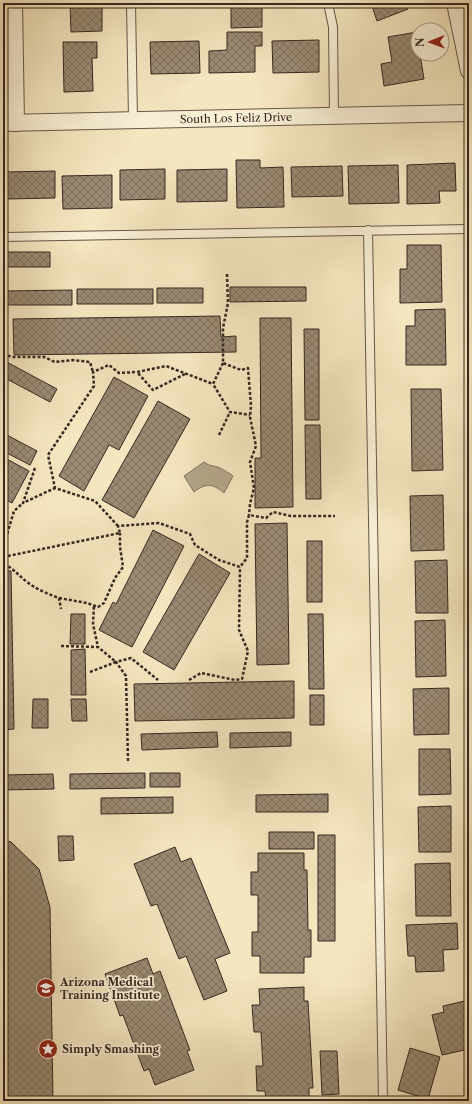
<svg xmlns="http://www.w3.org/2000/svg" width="472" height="1104" font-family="'Libre Caslon Text',serif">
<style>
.water{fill:#b3a589;stroke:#81735f}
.building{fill:url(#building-cross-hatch);stroke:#362721}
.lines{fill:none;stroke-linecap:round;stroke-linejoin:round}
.service-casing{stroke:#665748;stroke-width:10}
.minor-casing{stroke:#665748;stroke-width:18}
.path{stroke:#362721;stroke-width:2.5;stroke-dasharray:3 2;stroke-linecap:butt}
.service{stroke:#f8efd5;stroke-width:8}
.minor{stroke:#f8efd5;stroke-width:16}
.labels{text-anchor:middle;stroke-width:3.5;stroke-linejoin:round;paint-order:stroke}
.street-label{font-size:11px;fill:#362721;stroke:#f8efd5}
.poi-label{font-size:11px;font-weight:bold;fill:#362721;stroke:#f8efd5;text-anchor:start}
</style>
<defs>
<pattern id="building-cross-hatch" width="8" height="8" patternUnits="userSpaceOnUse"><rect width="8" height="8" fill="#998a73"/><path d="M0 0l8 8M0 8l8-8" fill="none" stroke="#7e715e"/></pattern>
</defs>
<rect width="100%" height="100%" fill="#f4e6bf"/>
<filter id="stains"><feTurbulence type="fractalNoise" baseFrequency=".005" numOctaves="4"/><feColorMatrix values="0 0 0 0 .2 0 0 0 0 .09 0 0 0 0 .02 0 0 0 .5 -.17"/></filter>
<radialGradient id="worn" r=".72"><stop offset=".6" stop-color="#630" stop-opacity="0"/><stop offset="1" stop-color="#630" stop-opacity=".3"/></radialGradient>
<path class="water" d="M 204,462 C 211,467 213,465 220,468 C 224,470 229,473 233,476 L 224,493 C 212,483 206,483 194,492 L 184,476 Z"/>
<path class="building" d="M 70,3 L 102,3 L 102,31 L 71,32 Z
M 371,3 L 405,3 L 408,9 L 377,21 Z
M 231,6 L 262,6 L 262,27 L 231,28 Z
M 227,32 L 262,32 L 262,46 L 255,46 L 255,72 L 209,73 L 209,51 L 227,50 Z
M 417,32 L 418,54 L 420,54 L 424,79 L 384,86 L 381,64 L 392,62 L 388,37 Z
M 319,40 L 319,72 L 273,73 L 272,41 Z
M 199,41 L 200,73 L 151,74 L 150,42 Z
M 63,42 L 97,42 L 97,58 L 92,58 L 93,91 L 64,92 Z
M 236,160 L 260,160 L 260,168 L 283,167 L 284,207 L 237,208 Z
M 455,163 L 456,191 L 439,191 L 440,203 L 407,204 L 407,165 Z
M 398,165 L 399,203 L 349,204 L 348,166 Z
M 342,166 L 343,196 L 292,197 L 291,167 Z
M 165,169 L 165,199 L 120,200 L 120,170 Z
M 227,169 L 227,201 L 177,202 L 177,170 Z
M 55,171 L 55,198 L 6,199 L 5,172 Z
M 112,175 L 112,208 L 63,209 L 62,176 Z
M 407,245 L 441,245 L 442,302 L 400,303 L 400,269 L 407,269 Z
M 3,252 L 50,252 L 50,267 L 3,267 Z
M 230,287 L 306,287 L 306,301 L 230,302 Z
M 157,288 L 203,288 L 203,303 L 157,303 Z
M 77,289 L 153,289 L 153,304 L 77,304 Z
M 72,290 L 72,305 L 3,305 L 3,291 Z
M 445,309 L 446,365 L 406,365 L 406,326 L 415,326 L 415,310 Z
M 220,316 L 221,337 L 236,336 L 236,352 L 14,355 L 13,319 Z
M 260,318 L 291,318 L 293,507 L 255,508 L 255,458 L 261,458 Z
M 304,329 L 319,329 L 319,420 L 305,420 Z
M 3,360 L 57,389 L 50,402 L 3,377 Z
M 114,377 L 148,396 L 119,450 L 109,445 L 84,491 L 59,476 Z
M 411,389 L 441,389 L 443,470 L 412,471 Z
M 158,401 L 190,419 L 134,518 L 102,500 Z
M 305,425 L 320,425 L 321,499 L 306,499 Z
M 3,433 L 37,451 L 30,465 L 3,451 Z
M 3,457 L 29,471 L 12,503 L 3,498 Z
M 443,495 L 444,550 L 411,551 L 410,496 Z
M 287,523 L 289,664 L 257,665 L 255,524 Z
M 153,530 L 184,546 L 132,647 L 99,630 L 113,602 L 116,604 Z
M 307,541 L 322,541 L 322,602 L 307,602 Z
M 199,554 L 230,573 L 174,670 L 143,652 Z
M 447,560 L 448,613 L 416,613 L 415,561 Z
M 3,571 L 11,571 L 14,729 L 3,730 Z
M 71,614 L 85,614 L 85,644 L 70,644 Z
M 308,614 L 323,614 L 324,689 L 309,689 Z
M 445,620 L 446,676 L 416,677 L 415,621 Z
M 85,649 L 86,695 L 71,695 L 71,650 Z
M 294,681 L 294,718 L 135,721 L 134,684 Z
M 449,688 L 449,734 L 414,735 L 413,689 Z
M 310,695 L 324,695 L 324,725 L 310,725 Z
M 33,699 L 48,699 L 48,728 L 32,728 Z
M 71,699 L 86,699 L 87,721 L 72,721 Z
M 217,732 L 218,747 L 142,750 L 141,734 Z
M 291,732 L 291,746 L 230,748 L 230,733 Z
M 419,749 L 450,749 L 451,794 L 419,795 Z
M 145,773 L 145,788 L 70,789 L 70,774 Z
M 150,773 L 180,773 L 180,787 L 150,787 Z
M 53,774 L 54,789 L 3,790 L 3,775 Z
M 328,794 L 328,812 L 256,812 L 256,795 Z
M 173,797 L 173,813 L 101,814 L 101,798 Z
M 451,806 L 451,852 L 419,852 L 418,807 Z
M 269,832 L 314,832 L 314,849 L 269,849 Z
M 318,835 L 335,835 L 335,941 L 318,941 Z
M 58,836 L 73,836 L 74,860 L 59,861 Z
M 3,840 L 11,842 L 39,869 L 50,907 L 53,1101 L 3,1101 Z
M 175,847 L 181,862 L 191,858 L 230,953 L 215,959 L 227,991 L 204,1000 L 186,956 L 179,959 L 157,904 L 151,906 L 134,864 Z
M 258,853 L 304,853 L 304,870 L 307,870 L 308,930 L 311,930 L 311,957 L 304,957 L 304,973 L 260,973 L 260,956 L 252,956 L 252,932 L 258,932 L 258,895 L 251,895 L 251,872 L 258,872 Z
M 450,863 L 451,916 L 416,916 L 415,864 Z
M 457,923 L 458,949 L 443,950 L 444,971 L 416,972 L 415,956 L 408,956 L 406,925 Z
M 147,958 L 153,974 L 160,971 L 190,1050 L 187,1051 L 194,1070 L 155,1085 L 149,1069 L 144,1071 L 123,1015 L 120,1016 L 105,974 Z
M 304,987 L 304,1001 L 308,1001 L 313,1088 L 309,1088 L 309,1101 L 266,1101 L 265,1091 L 257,1091 L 256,1066 L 263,1066 L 261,1032 L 254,1032 L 252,1005 L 260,1005 L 259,989 Z
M 469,1000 L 469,1049 L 442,1055 L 432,1015 L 444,1012 L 443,1006 Z
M 410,1048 L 440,1057 L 428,1099 L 398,1090 Z
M 320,1051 L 337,1051 L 339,1094 L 322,1095 Z"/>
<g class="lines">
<defs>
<path id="service" d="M 131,3 L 133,120
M 328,3 L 333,27 L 334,116
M 368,230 L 383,1101
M 3,237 L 469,229"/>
<g id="minor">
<path d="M 14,3 L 16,123"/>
<path d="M 455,3 L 469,71"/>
<path id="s1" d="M 3,123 L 469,113"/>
</g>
</defs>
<use href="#service" class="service-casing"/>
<use href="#minor" class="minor-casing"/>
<path class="path" d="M 227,274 L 228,303 L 223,328 L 223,363 L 241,370 L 248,368 L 251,406 L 250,417 L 256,446 L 250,462 L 254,488 L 250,504 L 249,515
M 3,354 L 12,357 L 44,357 L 55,362 L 73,360 L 90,362 L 93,372
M 223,363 L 213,384 L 230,412 L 250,415
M 185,374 L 153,390 L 137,372 L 166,366 L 213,384
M 219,435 L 230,412
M 35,468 L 23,503 L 55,488
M 118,526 L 95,501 L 55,488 L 48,455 L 94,386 L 93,372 L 109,365 L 119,373 L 137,372
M 3,548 L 14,511 L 23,503
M 3,557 L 120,533 L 118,526 L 159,523 L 190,534 L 195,545 L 219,560 L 240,567 L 247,558 L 247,522 L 249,515 L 266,518 L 273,512 L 291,516 L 335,516
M 3,559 L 4,564 C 14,569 18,575 27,582 C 36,589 48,594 59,598 L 61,609
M 59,598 L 87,603 L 98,607 L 104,603 L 115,578 L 123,567 L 120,547 L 120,533
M 61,646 L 98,647 L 93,624 L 94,605
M 90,672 L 116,662 L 98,647
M 189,680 L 201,673 L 235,680 L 242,679 L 248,651 L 239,630 L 240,567
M 128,761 L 126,676 L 116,662 L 131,658 L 158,680"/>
<use href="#service" class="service"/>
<use href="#minor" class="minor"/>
</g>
<defs>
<symbol id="university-disc" viewBox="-11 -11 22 22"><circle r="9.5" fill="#8f2418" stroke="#f8efd5"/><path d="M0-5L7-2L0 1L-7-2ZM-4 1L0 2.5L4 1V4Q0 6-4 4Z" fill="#fff"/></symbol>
<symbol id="sight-disc" viewBox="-11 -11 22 22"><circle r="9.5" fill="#8f2418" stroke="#f8efd5"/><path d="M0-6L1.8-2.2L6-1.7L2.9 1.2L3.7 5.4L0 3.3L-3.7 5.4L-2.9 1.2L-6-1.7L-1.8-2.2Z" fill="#fff"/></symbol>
</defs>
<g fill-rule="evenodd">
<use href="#university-disc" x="35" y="977" width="22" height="22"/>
<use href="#sight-disc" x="37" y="1038" width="22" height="22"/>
</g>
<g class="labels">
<g class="street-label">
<text dy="4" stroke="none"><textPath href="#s1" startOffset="233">South Los Feliz Drive</textPath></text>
</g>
<g class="poi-label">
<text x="60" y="986">Arizona Medical<tspan x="60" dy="13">Training Institute</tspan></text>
<text x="62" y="1053">Simply Smashing</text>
</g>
</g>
<rect width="472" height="1104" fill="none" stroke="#f4e6bf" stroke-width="16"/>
<rect x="4" y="4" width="464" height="1096" fill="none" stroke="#362721" stroke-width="2"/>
<rect x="8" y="8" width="456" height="1088" fill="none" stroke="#362721"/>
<g transform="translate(430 42) rotate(269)"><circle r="19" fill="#f8efd5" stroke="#aa9f8d"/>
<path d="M0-3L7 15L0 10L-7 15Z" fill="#8f2418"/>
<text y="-6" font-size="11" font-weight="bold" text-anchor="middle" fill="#362721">N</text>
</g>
<rect width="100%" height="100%" filter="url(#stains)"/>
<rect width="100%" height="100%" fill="url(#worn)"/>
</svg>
